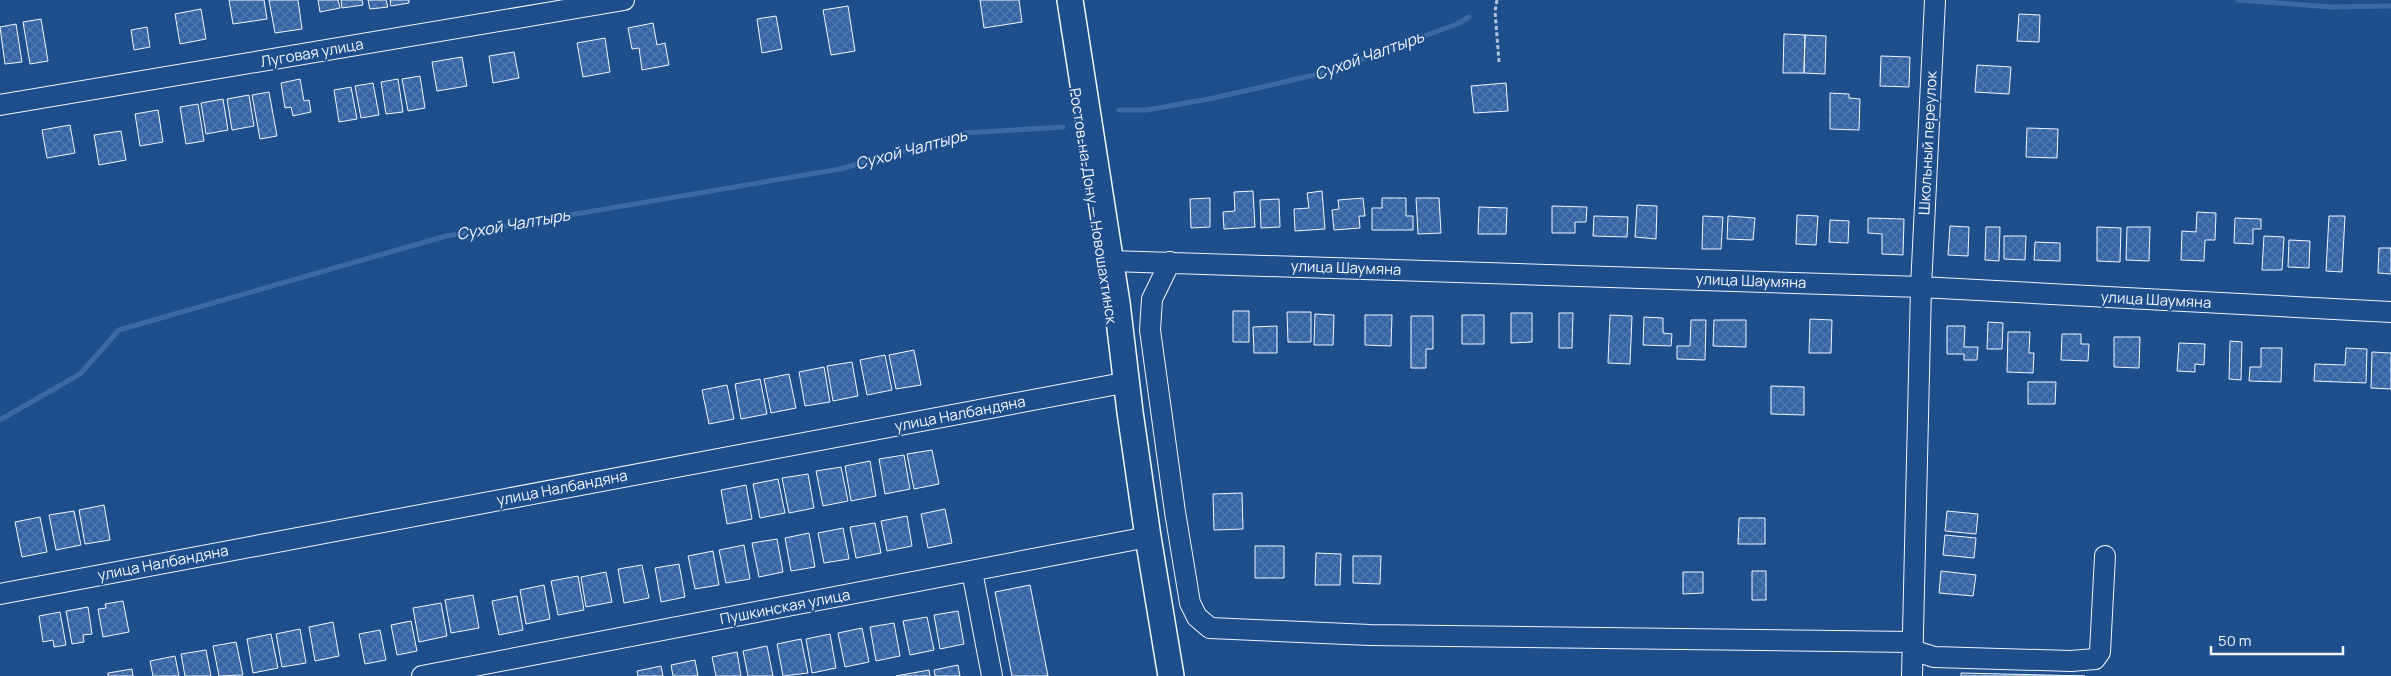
<svg xmlns="http://www.w3.org/2000/svg" width="2391" height="676" font-family="Manrope,sans-serif">
<style>
.lines{fill:none;stroke-linecap:round;stroke-linejoin:round}
.stream{stroke:#3b69a3;stroke-width:5}
.building{fill:url(#building-cross-hatch);stroke:#f2f6ff}
.minor-casing{stroke:#f2f6ff;stroke-width:22}
.major-casing{stroke:#f2f6ff;stroke-width:28}
.path{stroke:#b3c4dc;stroke-width:3;stroke-dasharray:4 2.5;stroke-linecap:butt}
.minor{stroke:#1f4e8c;stroke-width:20}
.major{stroke:#1f4e8c;stroke-width:25}
.labels{text-anchor:middle;stroke-width:4;stroke-linejoin:round;paint-order:stroke}
.street-label{font-size:15px;fill:#f2f6ff;stroke:#1f4e8c}
.water-label{font-size:16px;font-style:italic;fill:#f2f6ff;stroke:#1f4e8c}
</style>
<defs>
<pattern id="building-cross-hatch" width="8" height="8" patternUnits="userSpaceOnUse" patternTransform="scale(1.25)"><rect width="8" height="8" fill="#3563a3"/><path d="M0 0l8 8M0 8l8-8" fill="none" stroke="#537ab1"/></pattern>
</defs>
<rect width="100%" height="100%" fill="#1f4e8c"/>
<g class="lines">
<path class="stream" d="M 2238,0 L 2331,7 L 2391,6
M 1119,110 L 1147,110 L 1214,98 L 1327,72 L 1457,24 L 1469,17
M 0,420 L 80,374 L 119,330 L 446,236 L 840,169 L 965,133 L 1063,127"/>
</g>
<path class="building" d="M 229,0 L 264,0 L 267,19 L 233,24 Z
M 269,0 L 298,0 L 302,29 L 275,33 Z
M 318,0 L 338,0 L 340,8 L 320,12 Z
M 341,0 L 362,0 L 363,5 L 342,8 Z
M 368,0 L 386,0 L 388,7 L 370,9 Z
M 390,0 L 409,0 L 409,3 L 391,6 Z
M 980,0 L 1019,0 L 1022,22 L 984,28 Z
M 848,6 L 855,51 L 831,55 L 823,10 Z
M 201,9 L 206,39 L 180,44 L 175,14 Z
M 2019,14 L 2040,15 L 2039,42 L 2017,41 Z
M 776,16 L 782,49 L 762,53 L 757,19 Z
M 41,19 L 48,61 L 30,64 L 23,22 Z
M 653,23 L 657,45 L 665,43 L 669,65 L 642,70 L 639,48 L 632,49 L 628,28 Z
M 16,24 L 22,62 L 5,64 L 0,27 Z
M 147,27 L 150,47 L 134,50 L 131,30 Z
M 1784,34 L 1805,35 L 1804,73 L 1783,73 Z
M 1805,35 L 1826,36 L 1825,74 L 1804,73 Z
M 605,38 L 610,72 L 583,77 L 577,43 Z
M 514,52 L 519,78 L 493,83 L 489,56 Z
M 1881,56 L 1910,57 L 1909,87 L 1880,86 Z
M 462,57 L 467,86 L 437,91 L 432,62 Z
M 1977,65 L 2011,67 L 2009,94 L 1975,92 Z
M 420,76 L 425,108 L 408,111 L 402,79 Z
M 300,79 L 304,101 L 309,100 L 311,112 L 293,116 L 291,107 L 285,108 L 281,83 Z
M 398,79 L 403,112 L 386,114 L 381,82 Z
M 373,83 L 379,115 L 361,118 L 355,86 Z
M 1506,83 L 1508,111 L 1474,113 L 1471,86 Z
M 351,87 L 357,119 L 339,122 L 334,90 Z
M 269,92 L 277,136 L 260,139 L 252,95 Z
M 1830,93 L 1849,94 L 1849,98 L 1860,99 L 1859,130 L 1830,129 Z
M 249,95 L 254,126 L 232,130 L 227,99 Z
M 223,99 L 228,130 L 206,134 L 201,103 Z
M 198,104 L 204,141 L 186,144 L 180,107 Z
M 158,110 L 163,142 L 140,146 L 135,114 Z
M 70,125 L 75,153 L 47,158 L 42,130 Z
M 2027,128 L 2058,129 L 2057,158 L 2026,157 Z
M 121,131 L 126,160 L 99,165 L 94,135 Z
M 1253,191 L 1255,227 L 1224,229 L 1223,212 L 1235,211 L 1234,192 Z
M 1322,191 L 1325,229 L 1295,231 L 1294,209 L 1309,208 L 1307,193 Z
M 1210,198 L 1210,227 L 1191,228 L 1190,199 Z
M 1363,198 L 1365,216 L 1359,216 L 1360,228 L 1334,230 L 1332,210 L 1339,209 L 1338,200 Z
M 1382,198 L 1406,198 L 1406,216 L 1413,216 L 1413,230 L 1372,230 L 1372,208 L 1382,208 Z
M 1416,198 L 1439,198 L 1441,233 L 1418,234 Z
M 1279,199 L 1280,227 L 1261,228 L 1260,200 Z
M 1637,205 L 1657,206 L 1656,239 L 1635,237 Z
M 1552,206 L 1587,207 L 1586,222 L 1575,222 L 1575,233 L 1552,233 Z
M 1479,207 L 1507,208 L 1506,234 L 1478,234 Z
M 2197,212 L 2216,213 L 2215,240 L 2205,240 L 2204,261 L 2181,260 L 2182,231 L 2196,232 Z
M 1797,215 L 1818,216 L 1816,245 L 1796,244 Z
M 1594,216 L 1628,217 L 1627,237 L 1593,236 Z
M 1703,216 L 1723,217 L 1721,249 L 1702,249 Z
M 1728,216 L 1755,218 L 1753,240 L 1727,239 Z
M 2329,216 L 2345,216 L 2342,272 L 2326,271 Z
M 1868,218 L 1904,219 L 1903,255 L 1882,254 L 1882,234 L 1868,233 Z
M 2235,218 L 2261,219 L 2261,229 L 2253,229 L 2253,244 L 2234,243 Z
M 1830,220 L 1849,221 L 1848,243 L 1829,242 Z
M 1950,226 L 1969,227 L 1968,256 L 1948,255 Z
M 1986,227 L 2000,227 L 1999,261 L 1985,260 Z
M 2097,227 L 2121,228 L 2120,262 L 2097,261 Z
M 2127,227 L 2150,227 L 2149,261 L 2126,260 Z
M 2004,236 L 2026,236 L 2025,260 L 2004,259 Z
M 2264,236 L 2284,237 L 2282,270 L 2262,270 Z
M 2289,240 L 2310,241 L 2309,268 L 2288,267 Z
M 2035,242 L 2060,243 L 2060,261 L 2034,260 Z
M 2379,248 L 2391,248 L 2391,274 L 2378,273 Z
M 1233,311 L 1249,311 L 1249,342 L 1233,342 Z
M 1287,312 L 1311,312 L 1311,342 L 1288,342 Z
M 1511,313 L 1532,313 L 1532,342 L 1511,343 Z
M 1559,313 L 1573,313 L 1572,348 L 1559,348 Z
M 1315,314 L 1334,315 L 1333,345 L 1314,345 Z
M 1365,315 L 1392,315 L 1391,346 L 1365,345 Z
M 1462,315 L 1484,315 L 1484,344 L 1462,344 Z
M 1610,315 L 1632,316 L 1630,364 L 1608,363 Z
M 1411,316 L 1433,316 L 1433,349 L 1426,349 L 1426,368 L 1411,368 Z
M 1644,317 L 1663,318 L 1663,333 L 1672,334 L 1671,346 L 1643,345 Z
M 1810,319 L 1832,320 L 1831,353 L 1809,353 Z
M 1691,320 L 1706,320 L 1705,360 L 1677,359 L 1677,346 L 1690,346 Z
M 1714,320 L 1746,320 L 1746,347 L 1713,346 Z
M 1988,322 L 2003,323 L 2002,349 L 1987,349 Z
M 1277,326 L 1277,353 L 1254,353 L 1253,327 Z
M 1947,326 L 1965,326 L 1964,347 L 1978,347 L 1977,360 L 1964,360 L 1964,354 L 1947,354 Z
M 2008,332 L 2030,332 L 2029,353 L 2034,353 L 2033,373 L 2007,372 Z
M 2062,334 L 2081,334 L 2081,344 L 2089,344 L 2088,361 L 2061,360 Z
M 2114,337 L 2140,337 L 2139,368 L 2114,367 Z
M 2230,341 L 2242,342 L 2241,380 L 2229,379 Z
M 2179,343 L 2205,344 L 2204,365 L 2195,364 L 2195,372 L 2177,371 Z
M 2261,348 L 2282,348 L 2281,382 L 2249,381 L 2250,367 L 2261,367 Z
M 2346,348 L 2367,349 L 2366,383 L 2314,381 L 2315,364 L 2345,365 Z
M 914,350 L 921,385 L 896,389 L 889,355 Z
M 2372,352 L 2391,353 L 2391,389 L 2371,388 Z
M 885,355 L 892,390 L 867,395 L 860,360 Z
M 852,362 L 858,396 L 833,401 L 827,366 Z
M 824,367 L 830,402 L 805,406 L 799,372 Z
M 789,374 L 796,408 L 771,413 L 764,379 Z
M 760,379 L 767,414 L 741,419 L 735,384 Z
M 2028,382 L 2056,382 L 2055,404 L 2028,404 Z
M 727,385 L 734,419 L 709,424 L 702,390 Z
M 1771,386 L 1804,387 L 1804,415 L 1771,414 Z
M 932,450 L 939,484 L 914,489 L 907,454 Z
M 904,455 L 910,489 L 885,494 L 879,459 Z
M 870,461 L 876,496 L 851,501 L 845,466 Z
M 841,467 L 848,501 L 823,506 L 816,471 Z
M 808,474 L 814,508 L 789,513 L 782,478 Z
M 778,479 L 785,513 L 760,518 L 753,484 Z
M 746,485 L 752,519 L 727,524 L 721,490 Z
M 1242,493 L 1243,529 L 1214,530 L 1213,494 Z
M 104,505 L 110,540 L 85,544 L 79,510 Z
M 945,509 L 952,543 L 928,548 L 921,514 Z
M 74,511 L 81,545 L 56,550 L 49,515 Z
M 1947,511 L 1978,514 L 1976,534 L 1945,531 Z
M 907,516 L 912,546 L 887,551 L 881,521 Z
M 40,517 L 47,552 L 22,557 L 15,522 Z
M 1739,518 L 1765,518 L 1765,544 L 1738,544 Z
M 875,523 L 881,553 L 856,558 L 850,527 Z
M 843,528 L 849,559 L 824,563 L 818,533 Z
M 809,533 L 815,567 L 791,571 L 785,538 Z
M 1945,535 L 1976,538 L 1974,558 L 1943,555 Z
M 777,539 L 783,572 L 759,577 L 752,543 Z
M 744,545 L 750,579 L 726,583 L 719,550 Z
M 1255,546 L 1284,546 L 1284,578 L 1255,578 Z
M 713,551 L 719,585 L 695,589 L 688,556 Z
M 1316,553 L 1341,554 L 1340,585 L 1315,585 Z
M 1353,556 L 1381,556 L 1380,584 L 1353,583 Z
M 679,564 L 685,597 L 661,602 L 655,568 Z
M 642,565 L 649,598 L 624,603 L 618,569 Z
M 1752,571 L 1766,571 L 1766,600 L 1752,600 Z
M 1941,571 L 1976,575 L 1973,596 L 1939,593 Z
M 606,572 L 612,602 L 586,607 L 581,577 Z
M 1683,572 L 1703,572 L 1703,593 L 1683,594 Z
M 578,576 L 584,610 L 558,615 L 551,581 Z
M 544,585 L 550,619 L 526,624 L 520,590 Z
M 1030,585 L 1048,676 L 1012,676 L 995,592 Z
M 473,595 L 479,628 L 451,633 L 445,600 Z
M 517,596 L 523,630 L 499,635 L 492,601 Z
M 123,601 L 129,632 L 103,637 L 98,609 L 106,608 L 105,604 Z
M 441,603 L 447,636 L 419,642 L 413,608 Z
M 88,607 L 92,634 L 83,635 L 84,642 L 72,644 L 66,611 Z
M 958,611 L 964,644 L 940,649 L 934,615 Z
M 60,612 L 66,645 L 54,647 L 53,640 L 43,642 L 39,616 Z
M 927,617 L 934,650 L 910,655 L 903,621 Z
M 411,621 L 417,651 L 397,655 L 391,625 Z
M 333,622 L 339,656 L 315,661 L 309,627 Z
M 894,623 L 900,656 L 876,661 L 870,627 Z
M 862,628 L 869,662 L 845,667 L 838,633 Z
M 300,629 L 306,663 L 282,667 L 276,634 Z
M 380,630 L 386,660 L 365,664 L 359,634 Z
M 271,634 L 278,668 L 253,673 L 247,639 Z
M 830,634 L 836,668 L 812,673 L 806,639 Z
M 801,639 L 808,673 L 783,676 L 777,644 Z
M 236,642 L 243,675 L 219,676 L 213,646 Z
M 767,646 L 773,676 L 748,676 L 743,651 Z
M 206,650 L 211,676 L 185,676 L 181,654 Z
M 737,652 L 741,676 L 716,676 L 712,657 Z
M 175,656 L 179,676 L 153,676 L 150,661 Z
M 695,660 L 698,676 L 673,676 L 671,665 Z
M 958,665 L 960,676 L 935,676 L 934,670 Z
M 661,666 L 663,676 L 638,676 L 637,671 Z
M 132,669 L 133,676 L 108,676 L 108,673 Z
M 929,670 L 930,676 L 896,676 Z
M 1961,673 L 2085,676 L 1961,676 Z"/>
<g class="lines">
<defs>
<path id="minor" d="M 0,105 L 624,0
M 1111,261 L 1921,287 L 2391,312
M 1170,262 L 1152,299 L 1150,330 L 1175,512 L 1190,603 L 1197,617 L 1210,628 L 1370,635 L 1912,642
M 972,571 L 992,676
M 0,594 L 1123,383
M 1912,650 L 1934,657 L 2071,661 L 2095,659 L 2100,652 L 2105,556
M 422,676 L 1148,537
M 1912,676 L 1921,287 L 1935,0"/>
<path id="major" d="M 1070,0 L 1117,303 L 1130,412 L 1148,537 L 1171,676"/>
</defs>
<use href="#minor" class="minor-casing"/>
<use href="#major" class="major-casing"/>
<path class="path" d="M 1497,0 L 1495,11 L 1499,62"/>
<use href="#minor" class="minor"/>
<use href="#major" class="major"/>
</g>
<g class="labels">
<g class="street-label">
<text transform="translate(312 53) rotate(-10)" y="5">Луговая улица</text>
<text transform="translate(1928 143) rotate(-87)" y="5">Школьный переулок</text>
<text transform="translate(1093 206) rotate(81)" y="5">Ростов-на-Дону — Новошахтинск</text>
<text transform="translate(1346 268) rotate(2)" y="5">улица Шаумяна</text>
<text transform="translate(1751 281) rotate(2)" y="5">улица Шаумяна</text>
<text transform="translate(2156 300) rotate(3)" y="5">улица Шаумяна</text>
<text transform="translate(960 414) rotate(-11)" y="5">улица Налбандяна</text>
<text transform="translate(562 488) rotate(-11)" y="5">улица Налбандяна</text>
<text transform="translate(163 563) rotate(-11)" y="5">улица Налбандяна</text>
<text transform="translate(785 607) rotate(-11)" y="5">Пушкинская улица</text>
</g>
<g class="water-label">
<text transform="translate(1369 55) rotate(-20)" y="6">Сухой Чалтырь</text>
<text transform="translate(911 149) rotate(-15)" y="6">Сухой Чалтырь</text>
<text transform="translate(513 224) rotate(-10)" y="6">Сухой Чалтырь</text>
</g>
</g>
<path d="M2211 646v8h132v-8" fill="none" stroke="#f2f6ff" stroke-width="2.5"/>
<text x="2218" y="646" font-size="15" fill="#f2f6ff" stroke="#1f4e8c" stroke-width="4" paint-order="stroke">50 m</text>
</svg>
